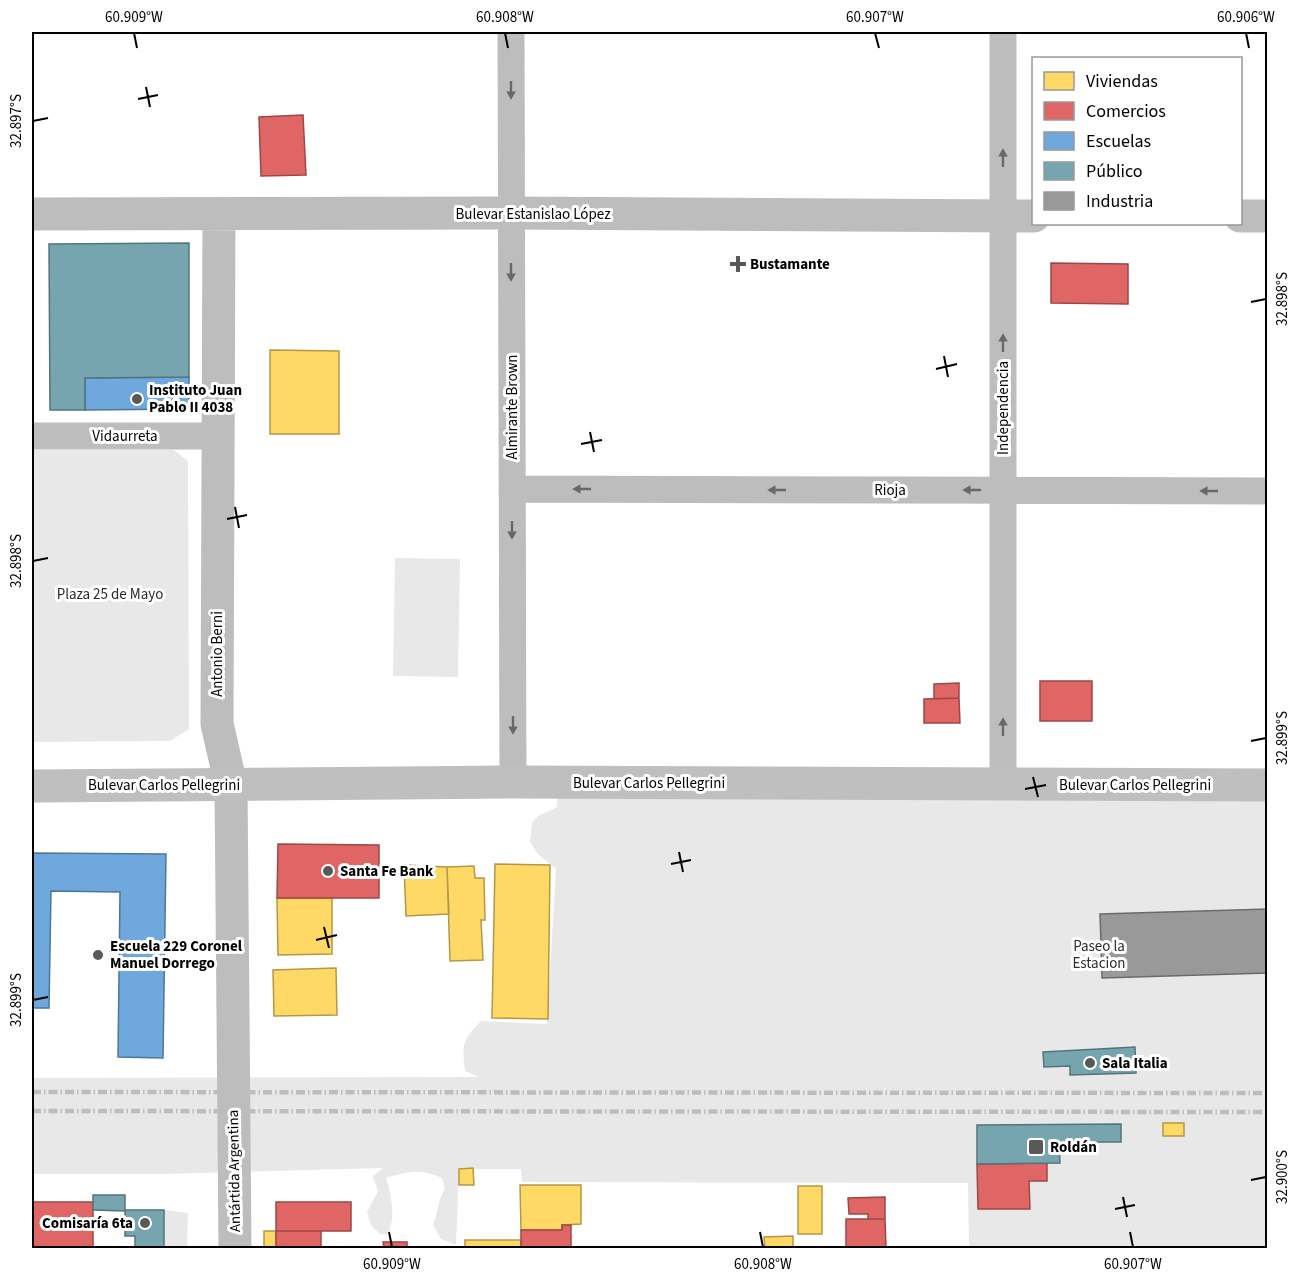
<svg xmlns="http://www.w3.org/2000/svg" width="1299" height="1280" font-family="'Source Sans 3',sans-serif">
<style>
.green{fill:#e8e8e8}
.homes{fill:#ffd966;stroke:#b29847;stroke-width:1.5}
.shops{fill:#e06666;stroke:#9d4747;stroke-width:1.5}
.schools{fill:#6fa8dc;stroke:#4e769a;stroke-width:1.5}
.public{fill:#76a5af;stroke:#53747a;stroke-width:1.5}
.industry{fill:#999;stroke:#6b6b6b;stroke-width:1.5}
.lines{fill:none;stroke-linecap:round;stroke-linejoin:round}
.minor{stroke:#bdbdbd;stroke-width:27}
.tertiary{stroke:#bdbdbd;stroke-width:33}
.secondary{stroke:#bfbfbf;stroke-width:33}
.rail{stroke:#bdbdbd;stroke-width:4.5;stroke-dasharray:9 3 1.5 3;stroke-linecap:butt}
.oneway{fill:#686868}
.ticks{fill:none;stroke:#000;stroke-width:2}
.poi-dot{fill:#595959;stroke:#fff;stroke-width:2}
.labels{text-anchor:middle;stroke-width:6;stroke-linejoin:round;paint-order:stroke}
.street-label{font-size:15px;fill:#000;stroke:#fff}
.poi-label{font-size:15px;font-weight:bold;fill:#000;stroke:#fff;text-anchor:start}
.park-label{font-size:15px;fill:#2c2c2c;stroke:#fff}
.neatline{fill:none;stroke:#000;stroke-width:2}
.ticks-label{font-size:15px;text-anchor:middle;fill:#000}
</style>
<rect width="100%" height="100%" fill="#fff"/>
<path class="green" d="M 32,450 L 174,450 L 188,461 L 189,729 L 170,741 L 32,742 Z
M 395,558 L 460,559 L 458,677 L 393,676 Z
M 558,782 L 1267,785 L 1267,1248 L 969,1248 L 968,1183 L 522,1182 L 521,1169 L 459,1169 L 456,1245 L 441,1239 L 433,1225 C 438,1212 438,1200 445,1189 L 442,1178 C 422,1169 407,1171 386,1178 C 391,1195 397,1218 387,1235 L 380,1234 L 371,1225 L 367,1212 L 378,1191 L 373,1176 L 383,1168 L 163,1174 L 32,1174 L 32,1078 L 479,1077 L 465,1071 C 462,1044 462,1041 481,1021 L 547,1024 L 556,869 L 538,854 L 530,842 L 532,823 L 538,816 L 557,807 Z
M 164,1210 L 188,1213 L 187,1248 L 164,1247 Z"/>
<path class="homes" d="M 270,350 L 339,351 L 339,434 L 270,434 Z
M 495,864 L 550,865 L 548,1019 L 492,1018 Z
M 404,865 L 447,867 L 449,914 L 406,916 Z
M 474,866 L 475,878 L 484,878 L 485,920 L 481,920 L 483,960 L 450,961 L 447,867 Z
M 277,898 L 332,898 L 332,954 L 278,955 Z
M 336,968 L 337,1015 L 274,1016 L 273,970 Z
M 1163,1123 L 1184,1123 L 1184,1136 L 1163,1136 Z
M 473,1168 L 474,1185 L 459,1185 L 459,1169 Z
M 520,1185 L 581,1185 L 581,1224 L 562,1225 L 562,1230 L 521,1230 Z
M 798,1186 L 822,1186 L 822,1234 L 798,1234 Z
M 264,1231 L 276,1231 L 276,1248 L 264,1248 Z
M 793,1236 L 793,1248 L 765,1248 L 764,1237 Z
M 465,1240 L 521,1240 L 521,1248 L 465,1248 Z"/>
<path class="shops" d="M 303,115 L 306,175 L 261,176 L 259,117 Z
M 1051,263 L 1128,264 L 1128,304 L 1051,303 Z
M 1040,681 L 1092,681 L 1092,721 L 1040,721 Z
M 959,683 L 959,698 L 934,699 L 934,684 Z
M 959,698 L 960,723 L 924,723 L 924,699 Z
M 278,844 L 379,845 L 379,898 L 277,898 Z
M 1047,1163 L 1047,1181 L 1029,1181 L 1030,1209 L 978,1209 L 977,1164 Z
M 885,1197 L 885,1219 L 868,1219 L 868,1214 L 849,1214 L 848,1198 Z
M 32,1202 L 93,1202 L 93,1248 L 32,1248 Z
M 276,1202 L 351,1202 L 351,1231 L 276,1231 Z
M 846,1219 L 885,1219 L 886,1248 L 846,1248 Z
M 562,1225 L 571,1225 L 571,1248 L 521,1248 L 521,1230 L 562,1230 Z
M 276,1231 L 321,1231 L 321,1248 L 276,1248 Z
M 383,1242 L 407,1242 L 407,1248 L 384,1248 Z"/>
<path class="schools" d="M 189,377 L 189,409 L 85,410 L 85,378 Z
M 32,853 L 166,854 L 163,1058 L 118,1057 L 120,892 L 51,891 L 49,1008 L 32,1008 Z"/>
<path class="public" d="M 189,243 L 189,377 L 85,378 L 85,410 L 50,410 L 49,244 Z
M 1135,1047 L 1136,1073 L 1070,1075 L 1070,1066 L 1044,1067 L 1043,1052 Z
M 1121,1124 L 1121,1142 L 1059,1142 L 1060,1163 L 977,1164 L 977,1125 Z
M 93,1195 L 125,1195 L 125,1211 L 93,1210 Z
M 125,1210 L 164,1210 L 164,1248 L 135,1248 L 135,1236 L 125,1236 Z"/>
<path class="industry" d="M 1268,909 L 1268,973 L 1102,978 L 1100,914 Z"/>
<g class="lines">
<path class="minor" d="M 511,32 L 513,782
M 1003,32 L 1003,785
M 32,436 L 218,436
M 512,489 L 1268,491"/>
<path class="tertiary" d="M 32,214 L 511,213 L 1034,216
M 219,214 L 217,724 L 231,785 L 235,1248
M 1240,216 L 1268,216"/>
<path class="secondary" d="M 32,786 L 513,782 L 1268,785"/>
<path class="rail" d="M 32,1092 L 1268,1093
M 32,1111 L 1268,1112"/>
</g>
<defs><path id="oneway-solid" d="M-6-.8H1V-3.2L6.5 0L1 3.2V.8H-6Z" transform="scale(1.5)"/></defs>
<g class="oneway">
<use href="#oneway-solid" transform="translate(511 90) rotate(90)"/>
<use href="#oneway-solid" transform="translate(1003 158) rotate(-90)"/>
<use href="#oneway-solid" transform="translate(511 272) rotate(90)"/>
<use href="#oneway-solid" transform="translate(1003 343) rotate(-90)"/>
<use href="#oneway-solid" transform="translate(582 489) rotate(-180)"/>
<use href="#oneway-solid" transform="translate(777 490) rotate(-180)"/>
<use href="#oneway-solid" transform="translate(972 490) rotate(-180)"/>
<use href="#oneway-solid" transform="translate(1209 491) rotate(-180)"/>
<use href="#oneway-solid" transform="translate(512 530) rotate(90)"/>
<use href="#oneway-solid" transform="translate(513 725) rotate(90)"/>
<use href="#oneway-solid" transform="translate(1003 727) rotate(-90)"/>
</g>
<path class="ticks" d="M 134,33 L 137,48M 505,33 L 508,48M 875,33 L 879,48M 1246,33 L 1249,48M 146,87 L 150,107M 138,99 L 158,95M 33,121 L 48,118M 1251,302 L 1266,299M 944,356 L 948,377M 936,369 L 957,364M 590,432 L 594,452M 581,444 L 602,440M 235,507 L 239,528M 227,519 L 247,515M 33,561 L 48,558M 1251,741 L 1266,738M 1033,777 L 1038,797M 1025,789 L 1046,785M 679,852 L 683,872M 671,864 L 691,860M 324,927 L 329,948M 316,940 L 337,935M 33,1000 L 48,997M 1251,1180 L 1266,1177M 1123,1197 L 1127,1217M 1115,1209 L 1135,1205M 389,1232 L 392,1247M 760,1232 L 763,1247M 1130,1232 L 1133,1247"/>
<g class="poi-dot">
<path d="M735 255h6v6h6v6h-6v6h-6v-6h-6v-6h6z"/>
<circle cx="137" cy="399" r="6"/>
<circle cx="328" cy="871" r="6"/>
<circle cx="98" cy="955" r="6"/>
<circle cx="1090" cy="1063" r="6"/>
<rect x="1028" y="1139" width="16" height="16" rx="3"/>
<circle cx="145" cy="1223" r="6"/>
</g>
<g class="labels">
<g class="street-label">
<text x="533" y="219">Bulevar Estanislao López</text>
<text transform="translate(512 407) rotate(-90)" y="5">Almirante Brown</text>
<text transform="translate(1003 408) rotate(-90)" y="5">Independencia</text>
<text x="125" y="441">Vidaurreta</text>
<text x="890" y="495">Rioja</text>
<text transform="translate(217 654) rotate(-90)" y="5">Antonio Berni</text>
<text x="649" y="788">Bulevar Carlos Pellegrini</text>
<text x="164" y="790">Bulevar Carlos Pellegrini</text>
<text x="1135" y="790">Bulevar Carlos Pellegrini</text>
<text transform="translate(234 1171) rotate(-91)" y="5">Antártida Argentina</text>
</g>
<g class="poi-label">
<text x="750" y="269">Bustamante</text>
<text x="149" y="395">Instituto Juan<tspan x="149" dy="17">Pablo II 4038</tspan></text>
<text x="340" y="876">Santa Fe Bank</text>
<text x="110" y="951">Escuela 229 Coronel<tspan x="110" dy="17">Manuel Dorrego</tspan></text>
<text x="1102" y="1068">Sala Italia</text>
<text x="1050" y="1152">Roldán</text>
<text x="133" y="1228" text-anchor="end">Comisaría 6ta</text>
</g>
<g class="park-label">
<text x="110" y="599">Plaza 25 de Mayo</text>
<text x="1099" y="951">Paseo la<tspan x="1099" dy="17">Estacion</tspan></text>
</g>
</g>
<rect width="1299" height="1280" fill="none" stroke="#ffffff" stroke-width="66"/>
<rect x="1032" y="57" width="210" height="168" fill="#ffffff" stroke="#999999" stroke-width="1.5"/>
<rect x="1044" y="72" width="30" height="18" fill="#ffd966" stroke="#999999" stroke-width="1.5"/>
<text x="1086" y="87" font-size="18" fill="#000000">Viviendas</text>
<rect x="1044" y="102" width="30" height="18" fill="#e06666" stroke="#999999" stroke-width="1.5"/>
<text x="1086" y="117" font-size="18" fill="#000000">Comercios</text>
<rect x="1044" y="132" width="30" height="18" fill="#6fa8dc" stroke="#999999" stroke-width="1.5"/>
<text x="1086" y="147" font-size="18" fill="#000000">Escuelas</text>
<rect x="1044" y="162" width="30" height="18" fill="#76a5af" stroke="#999999" stroke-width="1.5"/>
<text x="1086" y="177" font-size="18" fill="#000000">Público</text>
<rect x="1044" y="192" width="30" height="18" fill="#999999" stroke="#999999" stroke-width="1.5"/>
<text x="1086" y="207" font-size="18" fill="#000000">Industria</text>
<rect x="33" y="33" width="1233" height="1214" class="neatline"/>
<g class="ticks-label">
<text x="134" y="22">60.909°W</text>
<text x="505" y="22">60.908°W</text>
<text x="875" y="22">60.907°W</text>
<text x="1246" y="22">60.906°W</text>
<text transform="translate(16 121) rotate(-90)" y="5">32.897°S</text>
<text transform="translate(1282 299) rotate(-90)" y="5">32.898°S</text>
<text transform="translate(16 561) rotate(-90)" y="5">32.898°S</text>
<text transform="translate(1282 738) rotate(-90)" y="5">32.899°S</text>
<text transform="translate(16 1000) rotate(-90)" y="5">32.899°S</text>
<text transform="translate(1282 1177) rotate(-90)" y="5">32.900°S</text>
<text x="392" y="1269">60.909°W</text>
<text x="763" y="1269">60.908°W</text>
<text x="1133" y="1269">60.907°W</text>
</g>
</svg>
